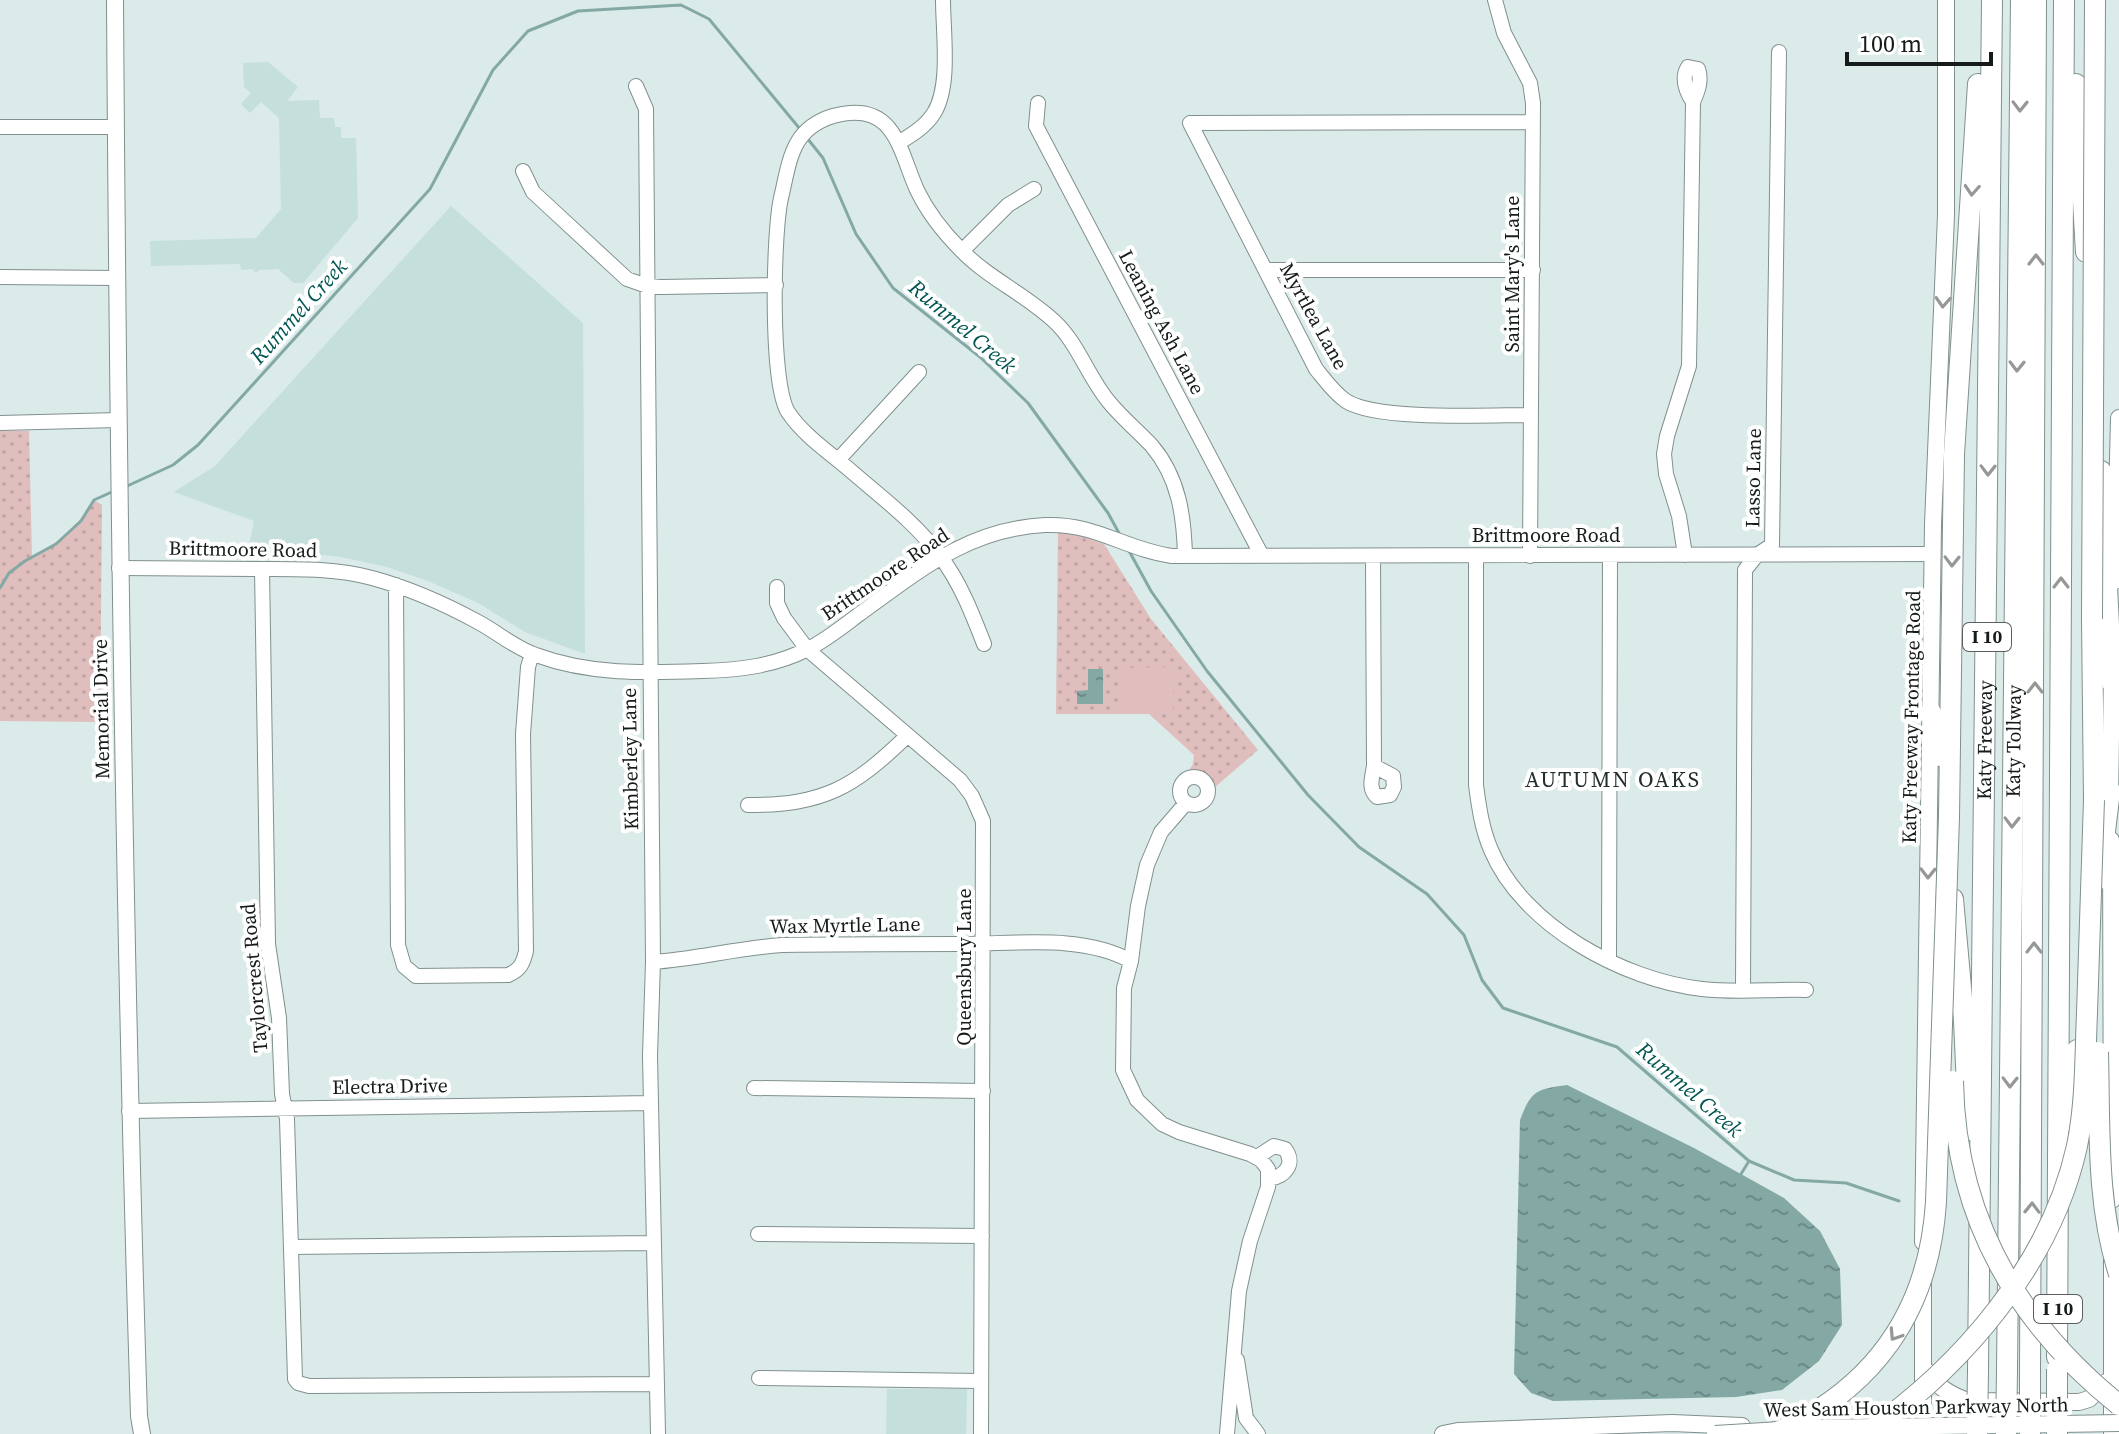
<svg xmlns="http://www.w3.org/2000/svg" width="2119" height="1434" font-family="'Source Serif 4',serif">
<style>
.built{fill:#c5dfdc}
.grass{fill:url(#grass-dots)}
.pitch{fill:#e0bebe}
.water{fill:url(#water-ripples)}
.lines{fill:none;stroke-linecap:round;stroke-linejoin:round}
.stream{stroke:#84a9a5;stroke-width:3}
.minor-casing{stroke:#81908e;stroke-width:16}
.major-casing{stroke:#81908e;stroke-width:18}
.highway-casing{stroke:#81908e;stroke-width:22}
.minor{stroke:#fff;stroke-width:14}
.major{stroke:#fff;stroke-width:16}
.highway{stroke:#fff;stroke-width:20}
.major-bridge-casing{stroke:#81908e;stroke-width:18;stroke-linecap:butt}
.highway-bridge-casing{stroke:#81908e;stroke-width:22;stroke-linecap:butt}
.major-bridge{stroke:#fff;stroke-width:16}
.highway-bridge{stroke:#fff;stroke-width:20}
.oneway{stroke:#969898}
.labels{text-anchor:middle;stroke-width:8;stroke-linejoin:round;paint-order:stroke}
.shield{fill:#fff;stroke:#5b5f5f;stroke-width:2}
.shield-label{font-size:18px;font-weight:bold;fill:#151b1a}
.street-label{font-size:20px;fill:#151b1a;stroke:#fff}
.water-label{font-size:22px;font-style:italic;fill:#005651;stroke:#fff}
.neighbourhood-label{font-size:22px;letter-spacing:2px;fill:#222f2e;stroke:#fff}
</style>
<defs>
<pattern id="grass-dots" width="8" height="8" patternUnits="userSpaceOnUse" patternTransform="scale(2)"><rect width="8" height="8" fill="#e0bebe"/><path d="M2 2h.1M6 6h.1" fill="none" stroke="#bfa3a3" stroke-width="1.8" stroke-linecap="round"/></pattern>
<pattern id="water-ripples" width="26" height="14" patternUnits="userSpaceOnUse" patternTransform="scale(2)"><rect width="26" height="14" fill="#84a9a5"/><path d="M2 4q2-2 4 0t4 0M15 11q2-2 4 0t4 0" fill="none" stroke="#6b8986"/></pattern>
</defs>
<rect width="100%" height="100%" fill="#daebe9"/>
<path class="built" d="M 268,62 L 298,87 L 287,101 L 319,100 L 320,118 L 334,118 L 335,127 L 341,127 L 341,138 L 356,138 L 358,218 L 303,283 L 294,283 L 278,269 L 259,270 L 256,273 L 252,269 L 241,270 L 240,264 L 151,266 L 150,241 L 256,238 L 281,209 L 279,118 L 261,102 L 250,113 L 241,104 L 251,93 L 244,87 L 243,63 Z
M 451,206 L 583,323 L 585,654 L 525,632 L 478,603 L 428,581 L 387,567 L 341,557 L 302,553 L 247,555 L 254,521 L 174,492 L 215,466 Z
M 887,1389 L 967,1389 L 966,1434 L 886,1434 Z"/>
<path class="grass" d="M 0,431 L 29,431 L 32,557 C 59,544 78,525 94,500 L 102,505 L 100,722 L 0,721 Z
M 1058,531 L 1076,534 L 1104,544 L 1151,619 L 1258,750 L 1214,788 L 1205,774 L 1188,772 L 1193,764 L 1194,755 L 1149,714 L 1056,714 Z"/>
<path class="pitch" d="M 1170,667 L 1174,671 L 1173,712 L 1121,711 L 1122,668 Z"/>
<path class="water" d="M 1088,669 L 1103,669 L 1103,704 L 1077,704 L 1077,691 L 1088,690 Z
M 1567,1085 L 1694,1148 L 1784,1198 L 1820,1231 L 1840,1269 L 1842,1325 L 1819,1361 L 1782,1390 L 1736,1397 L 1553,1401 L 1531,1393 L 1514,1374 L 1520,1120 C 1531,1091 1536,1089 1567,1085 Z"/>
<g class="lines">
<path class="stream" d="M 807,138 L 823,158 L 856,234 L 893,288 L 980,357 L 1028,403 L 1108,513 L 1120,535
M 125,487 L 173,465 L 198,445 L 430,189 L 493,70 L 528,31 L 578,11 L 681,5 L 709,19 L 800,129
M 1128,549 L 1151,591 L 1207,671 L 1308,795 L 1359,847 L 1427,894 L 1464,935 L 1482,980 L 1503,1008 L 1617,1047 L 1749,1161 L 1794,1180 L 1846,1183 L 1899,1201
M 0,588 L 9,573 L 25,561 L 56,544 L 81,521 L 94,500 L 114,491
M 1741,1174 L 1749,1161"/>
<defs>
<path id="minor" d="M 1495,0 L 1504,33 L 1530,83 L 1533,103 L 1530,556
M 636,86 L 646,109 L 653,962 L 650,1056 L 658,1434
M 1038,103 L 1036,126 L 1262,556
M 0,127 L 116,127
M 900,142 C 913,134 926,126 934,113 C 951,86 943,32 943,0
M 523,171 L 533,192 L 627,279 L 647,286 L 661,287 L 776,285
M 962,251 L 1008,205 L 1034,189
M 1266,270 L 1533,270
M 0,277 L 117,278
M 1531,415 C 1490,415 1377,421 1346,401 C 1334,393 1325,380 1316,369 L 1190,123 L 1533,122
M 0,423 L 118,420
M 838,460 L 919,372
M 1685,555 L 1679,516 L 1666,474 L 1664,454 L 1667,436 L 1689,366 L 1693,102 C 1698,91 1702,80 1698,69 L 1688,67 C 1681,78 1686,91 1693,102
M 1373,556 L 1374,766 C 1372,778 1368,789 1377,797 L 1390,795 L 1394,787 L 1393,776 L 1374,766
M 1476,556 L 1476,785 C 1479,808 1482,829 1491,850 C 1523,926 1623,980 1702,989 C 1736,993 1772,989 1806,990
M 119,568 C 166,568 212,569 258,569 C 297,569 335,568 372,578 C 409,588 445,604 478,622 C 497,632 515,648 536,655 C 590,675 645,673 703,671 C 740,670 774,666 808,649 C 826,640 842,627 858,615 C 918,572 967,529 1045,525 C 1096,523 1124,549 1172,556 L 1933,554
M 262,569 L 268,944 L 279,1018 L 282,1094 L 287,1119 L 295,1379 L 298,1383 L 309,1386 L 657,1384
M 396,585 L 398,945 L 404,966 L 416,976 L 508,975 C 520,970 523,964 526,951 L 523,734 L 528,667 L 532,654
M 777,587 L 777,603 L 784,618 L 807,649 L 960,780 L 972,796 L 983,821 L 981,1434
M 984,644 C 972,613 960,582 940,556 C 916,523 881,497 851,471 C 830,453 803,435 788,412 C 770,383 773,234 781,198 C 790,160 791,129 833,116 C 895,99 899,150 917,190 C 927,211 944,233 961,250 C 988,278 1025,294 1054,321 C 1078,343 1088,377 1109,402 C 1122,418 1138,431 1152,446 C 1179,478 1184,516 1185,556
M1180 791a14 14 0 1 1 28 0a14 14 0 1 1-28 0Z
M 1186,803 L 1161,832 L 1147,865 L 1138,906 L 1131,961 L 1124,988 L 1123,1070 L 1137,1100 L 1162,1124 L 1179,1132 L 1250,1154 L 1261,1160 L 1268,1169 L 1268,1187 L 1250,1241 L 1239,1291 L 1227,1434
M 748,805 C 824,805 853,788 907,736
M 1609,961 L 1610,555
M 653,962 C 696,959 738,948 782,945 C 842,944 902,944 961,944 C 1016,944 1082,934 1131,961
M 1743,989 L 1745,570 L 1757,555 L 1772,545 L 1779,52
M 754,1088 L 983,1091
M 129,1111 L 651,1103
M 1257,1157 L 1274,1146 L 1285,1149 C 1296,1164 1285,1177 1268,1179
M 758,1234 L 982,1236
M 291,1247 L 653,1243
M 1237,1360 L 1246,1418 L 1258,1434
M 759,1378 L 981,1381"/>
<path id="major" d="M 115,0 C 118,472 124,944 139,1416 L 142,1434
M 2115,581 L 2119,418
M 2110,800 L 2112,672
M 2111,840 L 2112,1200
M 1923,1242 L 1933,524 L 1946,215 L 1946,0
M 1923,1281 L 1923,1434
M 1928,1372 C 1938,1388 1951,1395 1968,1401 L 2079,1402 L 2089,1399 L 2106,1382
M 1443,1434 L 1458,1431 L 1672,1423 L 1742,1426
M 2112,1434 L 2112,1260"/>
<g id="highway">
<path d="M 2076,84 L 2086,252"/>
<path d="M 2101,471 L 2112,683"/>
<path d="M 2092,619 L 2094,800"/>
<path d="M 1931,712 L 1940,756"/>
<path d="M 1949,817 L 1954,454 L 1978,84"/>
<path d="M 2099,879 L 2110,791"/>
<path d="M 1953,899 L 1964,1021 L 1969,1130"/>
<path d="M 2071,1122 L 2077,1050"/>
<path d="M 2057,1357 L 2064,0"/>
<path id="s1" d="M 1978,1370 L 1992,0"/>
<path d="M 2030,1370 L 2036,0"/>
<path id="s2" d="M 2007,1371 L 2021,0"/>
</g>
</defs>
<use href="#minor" class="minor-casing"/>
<use href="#major" class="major-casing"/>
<use href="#highway" class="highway-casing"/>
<use href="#minor" class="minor"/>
<use href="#major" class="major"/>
<use href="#highway" class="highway"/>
<defs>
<path id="major-bridge" d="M 1715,1434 L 1814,1428 L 2119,1423"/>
<path id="highway-bridge" d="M 2092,619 L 2095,0
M 2098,1052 C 2100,1127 2096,1203 2119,1274
M 1953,1081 C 1955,1215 2016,1322 2119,1405
M 1773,1434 C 1873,1390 1929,1312 1936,1202 L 1949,817
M 1865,1434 C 1962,1367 2051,1264 2077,1146 C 2086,1102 2085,1058 2087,1013 C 2089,942 2091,871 2094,800
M 1977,1434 L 1978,1370
M 2006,1434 L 2007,1371
M 2030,1434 L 2030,1370
M 2057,1434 L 2057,1369"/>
</defs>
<use href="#major-bridge" class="major-bridge-casing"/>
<use href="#highway-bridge" class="highway-bridge-casing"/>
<use href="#major-bridge" class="major-bridge"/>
<use href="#highway-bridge" class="highway-bridge"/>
</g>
<defs><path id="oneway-chevron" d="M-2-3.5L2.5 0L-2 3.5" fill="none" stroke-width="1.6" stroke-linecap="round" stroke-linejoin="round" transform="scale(2)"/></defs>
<g class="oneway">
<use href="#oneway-chevron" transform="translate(2020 106) rotate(91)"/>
<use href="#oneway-chevron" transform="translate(1972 190) rotate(94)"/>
<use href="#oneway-chevron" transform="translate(2036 260) rotate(-90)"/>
<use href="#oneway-chevron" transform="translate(1943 302) rotate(93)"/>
<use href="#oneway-chevron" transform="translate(2017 366) rotate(91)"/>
<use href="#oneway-chevron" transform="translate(1988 470) rotate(91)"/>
<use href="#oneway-chevron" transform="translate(1952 561) rotate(91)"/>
<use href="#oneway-chevron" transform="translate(2061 583) rotate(-90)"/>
<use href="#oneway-chevron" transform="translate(2035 688) rotate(-90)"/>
<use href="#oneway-chevron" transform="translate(2012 822) rotate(91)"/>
<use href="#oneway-chevron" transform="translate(1928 873) rotate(91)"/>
<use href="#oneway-chevron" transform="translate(2034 948) rotate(-90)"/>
<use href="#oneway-chevron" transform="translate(2010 1082) rotate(91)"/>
<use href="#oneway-chevron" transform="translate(2032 1208) rotate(-89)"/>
<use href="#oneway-chevron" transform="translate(1895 1335) rotate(123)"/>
</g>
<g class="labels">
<g class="shield">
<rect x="1963" y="623" width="48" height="28" rx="6"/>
<rect x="2034" y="1295" width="48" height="28" rx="6"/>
</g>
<g class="shield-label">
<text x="1987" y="643">I 10</text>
<text x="2058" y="1315">I 10</text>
</g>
<g class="street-label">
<text transform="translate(1512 274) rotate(-90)" y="7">Saint Mary's Lane</text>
<text transform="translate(1314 316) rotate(61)" y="7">Myrtlea Lane</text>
<text transform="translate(1162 322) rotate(62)" y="7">Leaning Ash Lane</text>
<text transform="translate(1753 478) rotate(-89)" y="7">Lasso Lane</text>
<text x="1546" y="542">Brittmoore Road</text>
<text transform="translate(243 549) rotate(1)" y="7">Brittmoore Road</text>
<text transform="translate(885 574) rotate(-34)" y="7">Brittmoore Road</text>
<text transform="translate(101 709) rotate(-91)" y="7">Memorial Drive</text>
<text transform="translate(1911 717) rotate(-89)" y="7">Katy Freeway Frontage Road</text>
<text dy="7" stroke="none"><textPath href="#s1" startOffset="630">Katy Freeway</textPath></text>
<text dy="7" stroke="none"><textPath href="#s2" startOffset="630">Katy Tollway</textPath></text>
<text transform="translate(630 759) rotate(-91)" y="7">Kimberley Lane</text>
<text transform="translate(845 925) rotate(-1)" y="7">Wax Myrtle Lane</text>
<text transform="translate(964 967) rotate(-90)" y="7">Queensbury Lane</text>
<text transform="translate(254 978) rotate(-95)" y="7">Taylorcrest Road</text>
<text transform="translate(390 1086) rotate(-1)" y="7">Electra Drive</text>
<text transform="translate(1916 1407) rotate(-1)" y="7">West Sam Houston Parkway North</text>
</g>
<g class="water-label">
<text transform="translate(298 311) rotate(-48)" y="8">Rummel Creek</text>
<text transform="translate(963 326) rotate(40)" y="8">Rummel Creek</text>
<text transform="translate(1690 1089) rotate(41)" y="8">Rummel Creek</text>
</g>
<g class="neighbourhood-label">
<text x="1613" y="787">AUTUMN OAKS</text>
</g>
</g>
<path d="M1847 52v12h144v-12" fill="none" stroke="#151b1a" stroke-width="4"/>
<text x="1859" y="52" font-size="24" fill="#151b1a" stroke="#ffffff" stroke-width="6" paint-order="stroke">100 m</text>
</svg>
